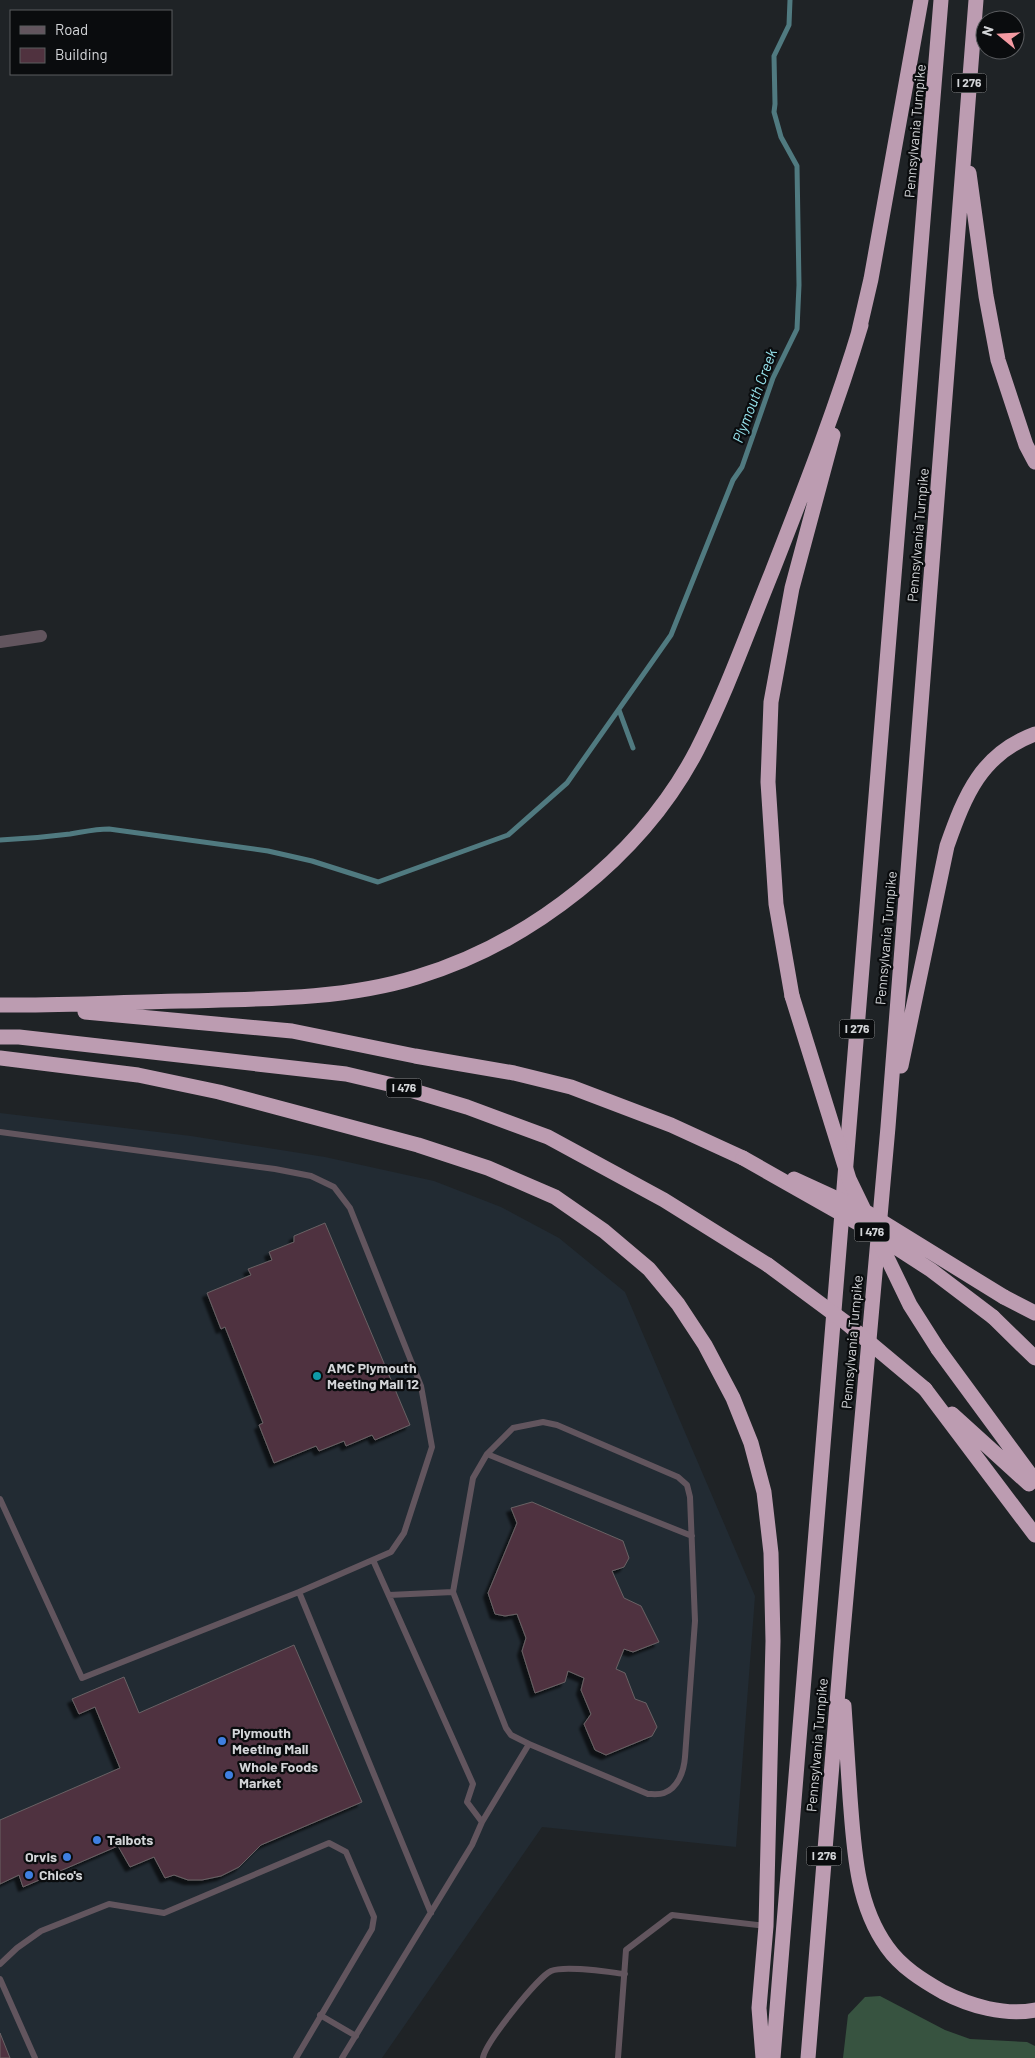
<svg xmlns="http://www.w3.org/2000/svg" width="1035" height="2058" font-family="Barlow,sans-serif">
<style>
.built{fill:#222b33}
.forest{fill:#375340}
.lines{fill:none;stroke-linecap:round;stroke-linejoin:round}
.stream{stroke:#507a80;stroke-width:5}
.building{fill:#50323f;stroke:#696265;filter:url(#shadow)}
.service{stroke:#62555e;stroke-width:6}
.minor{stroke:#62555e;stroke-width:12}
.motorway{stroke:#bc9cb1;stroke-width:15}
.motorway-bridge{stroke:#bc9cb1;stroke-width:15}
.culture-dot{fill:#0f9aa8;stroke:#0a0c0e;stroke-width:2}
.shop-dot{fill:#3f7fe0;stroke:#0a0c0e;stroke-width:2}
.labels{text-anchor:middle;stroke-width:4.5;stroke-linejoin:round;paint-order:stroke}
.shield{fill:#0a0c0e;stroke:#97999b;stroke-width:1}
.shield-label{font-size:12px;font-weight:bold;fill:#d3d5d8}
.street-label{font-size:14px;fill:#d3d5d8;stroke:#0a0c0e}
.poi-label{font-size:14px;font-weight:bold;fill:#d3d5d8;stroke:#0a0c0e;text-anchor:start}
.water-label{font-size:15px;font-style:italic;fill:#98e5ef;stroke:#0a0c0e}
</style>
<defs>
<filter id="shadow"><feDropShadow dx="-4.5" dy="4.5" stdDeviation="1" flood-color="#0009"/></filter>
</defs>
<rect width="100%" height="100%" fill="#1f2326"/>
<path class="built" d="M 0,1113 L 191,1136 L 325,1157 L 434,1181 L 501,1207 L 559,1238 L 625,1292 L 755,1596 L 736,1847 L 542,1827 L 382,2058 L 0,2058 Z"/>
<path class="forest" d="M 880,1996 L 945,2030 L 970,2039 L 1027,2042 L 1035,2046 L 1035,2058 L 843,2058 L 848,2015 L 865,1997 Z"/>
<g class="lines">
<path class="stream" d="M 619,710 L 633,748
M 0,840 C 24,839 47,837 70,834 C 83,832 95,829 109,829 L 268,851 L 312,861 L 378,882 L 508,835 L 567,783 L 671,635 L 733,480 L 742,467 L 773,378 L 797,329 L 799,285 L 797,166 L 781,137 L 774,112 L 775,104 L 774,56 L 789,25 L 790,0"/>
</g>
<path class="building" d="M 325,1223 L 410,1425 L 375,1440 L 372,1435 L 346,1446 L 344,1441 L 319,1451 L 316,1446 L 274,1463 L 259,1425 L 263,1423 L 225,1327 L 221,1329 L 207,1293 L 251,1275 L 248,1269 L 272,1260 L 269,1252 L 294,1242 L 294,1236 Z
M 532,1502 L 623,1541 L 629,1558 L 624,1567 L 612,1571 L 624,1598 L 641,1606 L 659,1642 L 633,1652 L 624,1649 L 616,1669 L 625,1673 L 635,1699 L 646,1703 L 657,1727 L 652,1736 L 606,1755 L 595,1750 L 584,1724 L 591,1714 L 581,1690 L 584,1678 L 568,1671 L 565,1682 L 535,1693 L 522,1651 L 526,1638 L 517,1614 L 505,1616 L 495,1614 L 488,1593 L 517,1523 L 511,1508 Z
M 294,1645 L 362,1802 L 261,1845 L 239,1867 L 221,1876 L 202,1880 L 188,1880 L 174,1875 L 165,1878 L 154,1857 L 130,1867 L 118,1846 L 23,1887 L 19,1875 L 0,1884 L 0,1820 L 120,1768 L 95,1707 L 79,1714 L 72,1699 L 124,1677 L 139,1713 Z
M 0,2033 L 10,2058 L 0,2058 Z"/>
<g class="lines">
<path class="service" d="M 0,1132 L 275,1169 L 311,1176 L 334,1187 L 350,1208 L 421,1386 L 432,1447 L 404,1533 L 391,1552 L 299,1592 L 431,1913
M 487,1454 L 692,1536
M 0,1499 L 82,1678 L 299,1592
M 453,1592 L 506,1728 L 511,1735 L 529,1744
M 389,1595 L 453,1592 L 473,1478 L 487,1454 L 513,1428 L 543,1422 L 557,1425 L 678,1477 L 687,1485 L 690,1497 L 695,1621 L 685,1757 C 684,1771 678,1788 664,1793 C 659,1795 652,1794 648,1794 L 529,1744 L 482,1822
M 0,1964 L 17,1948 L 41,1931 L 109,1904 L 164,1913 L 329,1843 L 346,1852 L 374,1917 L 372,1929 L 296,2058
M 0,1979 L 35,2058
M 320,2015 L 356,2036
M 342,2058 L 472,1845 L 482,1822 L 467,1802 L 473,1784 L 373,1560
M 483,2058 C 485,2043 538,1977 551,1971 C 565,1965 608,1972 625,1974
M 618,2058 L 626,1950 L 672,1915 L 766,1926"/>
<path class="minor" d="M 0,642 L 41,636"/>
<path class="motorway" d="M 969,173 L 986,296 L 998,360 L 1026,445 L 1035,462
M 858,335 L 871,279 L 921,0
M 792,996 L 776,904 L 768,782 L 771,702 L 792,588 L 833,435
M 0,1005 C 60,1006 121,1002 181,1001 C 259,999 343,1000 417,977 C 530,943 642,856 697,750 C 726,693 748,631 772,572 C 804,490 836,409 861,325
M 85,1012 L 292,1031 L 415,1056 L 514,1073 L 571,1087 L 671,1125 L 743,1158
M 0,1037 L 19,1037 L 346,1074 L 397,1086 L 467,1107 L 548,1137 L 664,1200 L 768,1265
M 0,1058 L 138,1075 L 219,1092 L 418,1145 L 488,1168 L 555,1197 L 604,1231 L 649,1269 L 678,1304 L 705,1345 L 733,1398 L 751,1443 L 764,1492 L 771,1553 L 773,1641 L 766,1926 L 759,2008 L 763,2058
M 901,1066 L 947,846 C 965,795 981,754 1035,734
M 1004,1297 L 1035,1313
M 993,1317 L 1035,1358
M 938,1349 L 1035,1481
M 925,1389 L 1035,1535
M 952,1414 L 1029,1484
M 844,1706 C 846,1736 848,1767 850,1797 C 854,1848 856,1904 887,1947 C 901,1967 922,1980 943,1992 C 970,2006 1005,2016 1035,2010
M 773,2058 L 941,0
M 808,2058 L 841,1654 L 888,1127 L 976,0"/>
<path class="motorway-bridge" d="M 792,996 L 849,1179 L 910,1305 L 938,1349
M 743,1158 L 863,1226 L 931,1270 L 993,1317
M 794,1179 L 866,1212 L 1004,1297
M 768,1265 L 845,1322 L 925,1389"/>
</g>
<circle class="culture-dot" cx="317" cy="1376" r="5"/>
<g class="shop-dot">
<circle cx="222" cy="1741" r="5"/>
<circle cx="229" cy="1775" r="5"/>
<circle cx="97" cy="1840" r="5"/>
<circle cx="67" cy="1857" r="5"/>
<circle cx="29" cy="1875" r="5"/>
</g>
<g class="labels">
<g class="shield">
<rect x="951.5" y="73.5" width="35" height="19" rx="4"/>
<rect x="839.5" y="1019.5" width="35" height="19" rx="4"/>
<rect x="386.5" y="1078.5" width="35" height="19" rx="4"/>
<rect x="854.5" y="1222.5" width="35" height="19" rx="4"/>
<rect x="806.5" y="1846.5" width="35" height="19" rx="4"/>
</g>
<g class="shield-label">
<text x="969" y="87">I 276</text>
<text x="857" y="1033">I 276</text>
<text x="404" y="1092">I 476</text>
<text x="872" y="1236">I 476</text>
<text x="824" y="1860">I 276</text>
</g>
<g class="street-label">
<text transform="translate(915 131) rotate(-85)" y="5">Pennsylvania Turnpike</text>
<text transform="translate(918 535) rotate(-85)" y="5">Pennsylvania Turnpike</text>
<text transform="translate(886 938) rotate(-85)" y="5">Pennsylvania Turnpike</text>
<text transform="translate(852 1342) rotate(-85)" y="5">Pennsylvania Turnpike</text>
<text transform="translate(817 1745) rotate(-85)" y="5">Pennsylvania Turnpike</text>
</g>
<g class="poi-label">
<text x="327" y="1373">AMC Plymouth<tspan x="327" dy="16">Meeting Mall 12</tspan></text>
<text x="232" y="1738">Plymouth<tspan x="232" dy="16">Meeting Mall</tspan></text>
<text x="239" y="1772">Whole Foods<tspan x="239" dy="16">Market</tspan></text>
<text x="107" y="1845">Talbots</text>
<text x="57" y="1862" text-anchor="end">Orvis</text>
<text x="39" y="1880">Chico's</text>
</g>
<g class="water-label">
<text transform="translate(755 396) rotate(-69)" y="5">Plymouth Creek</text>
</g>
</g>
<rect x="10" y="10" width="162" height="65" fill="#0a0c0e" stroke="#5a5c5f"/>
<rect x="20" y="26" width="25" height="8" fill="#62555e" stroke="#5a5c5f"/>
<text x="55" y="35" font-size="15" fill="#d3d5d8">Road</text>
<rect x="20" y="48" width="25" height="15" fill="#50323f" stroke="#5a5c5f"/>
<text x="55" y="60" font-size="15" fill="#d3d5d8">Building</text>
<g transform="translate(1000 35) rotate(288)"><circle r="24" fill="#0a0c0e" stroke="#5a5c5f"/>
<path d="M0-4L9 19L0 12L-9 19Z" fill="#f49aa2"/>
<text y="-8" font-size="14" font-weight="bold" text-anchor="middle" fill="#d3d5d8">N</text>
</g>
</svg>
